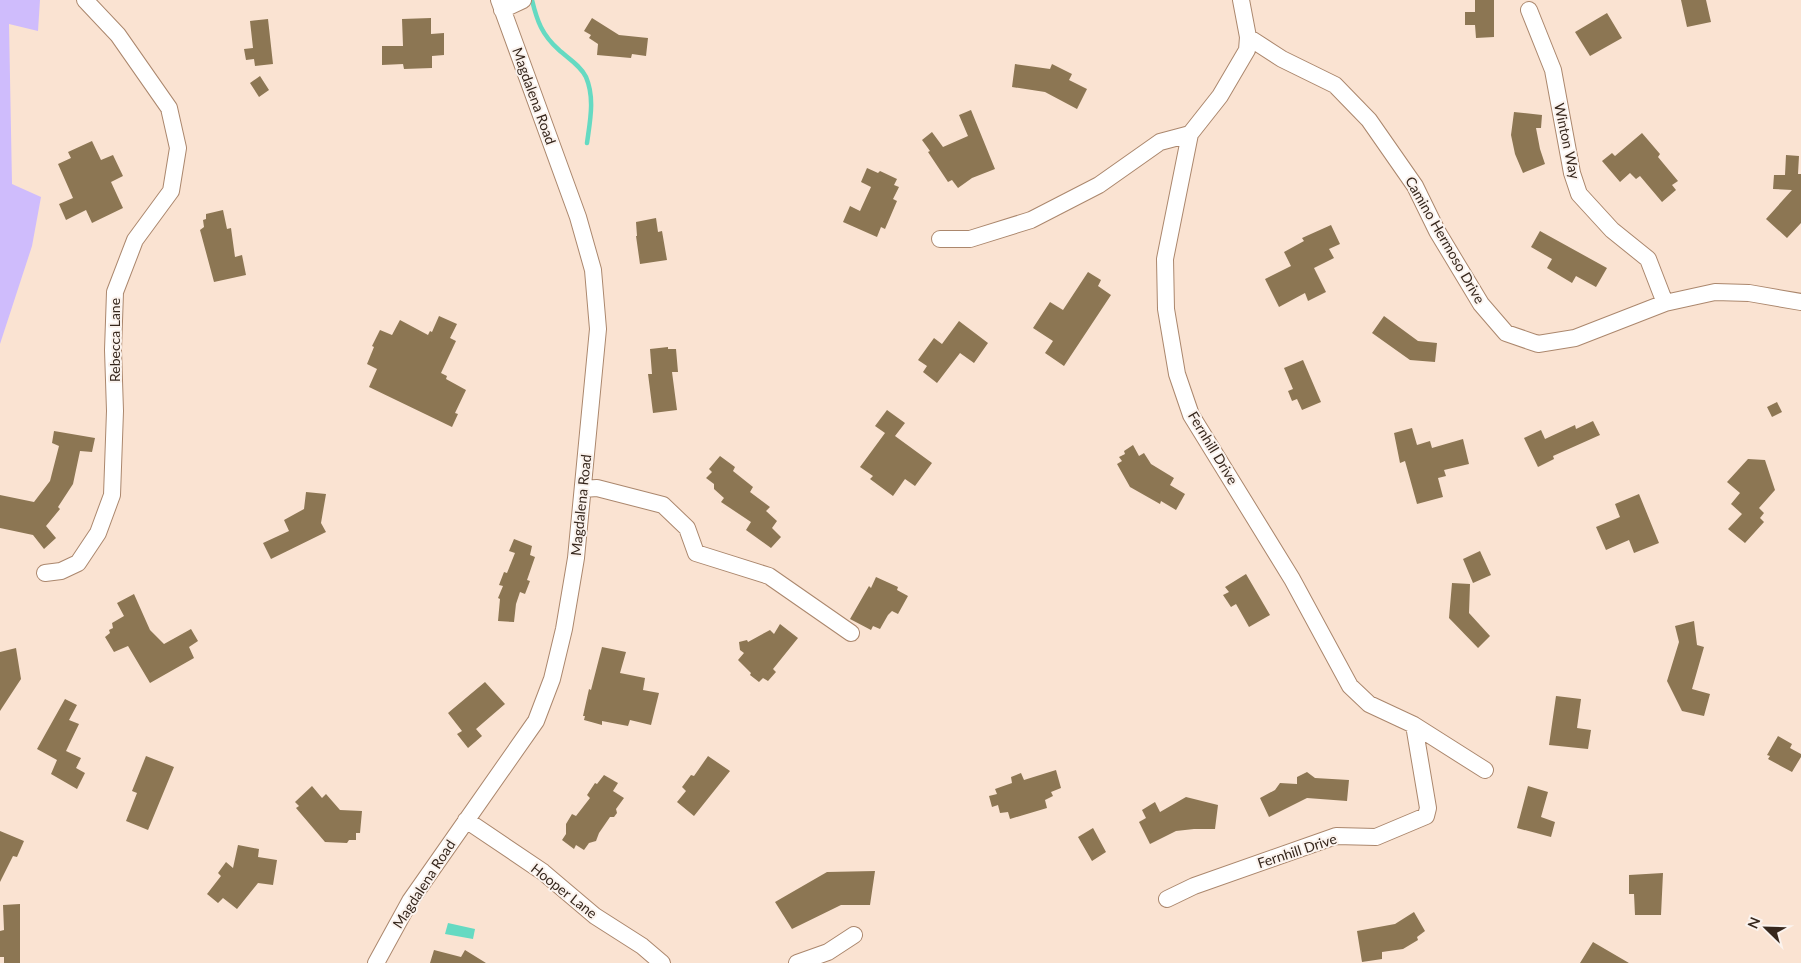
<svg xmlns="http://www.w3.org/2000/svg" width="1801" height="963" font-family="Lato,sans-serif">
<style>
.green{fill:#cfbcfc}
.water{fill:#65dac2}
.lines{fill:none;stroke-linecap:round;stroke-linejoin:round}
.stream{stroke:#65dac2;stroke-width:4.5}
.building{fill:#8c7653}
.minor-casing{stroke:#ab876d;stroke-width:18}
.minor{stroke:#fff;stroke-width:16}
.labels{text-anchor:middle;stroke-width:4;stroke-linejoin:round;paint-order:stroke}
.street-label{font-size:14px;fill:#36271d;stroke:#fbf3ee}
</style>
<rect width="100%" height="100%" fill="#fae3d2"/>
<path class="green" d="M 0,0 L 40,0 L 38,31 L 9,24 L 12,184 L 41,197 L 32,246 L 0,344 Z"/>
<path class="water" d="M 448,923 L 475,929 L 473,939 L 445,934 Z"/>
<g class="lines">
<path class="stream" d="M 532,0 C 537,21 542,35 559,50 C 568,58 581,66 586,77 C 595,98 590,121 587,143"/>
</g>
<path class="building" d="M 1475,0 L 1494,0 L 1494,37 L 1476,38 L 1475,25 L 1465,25 L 1465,12 L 1475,12 Z
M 1681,0 L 1706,0 L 1711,22 L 1687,27 Z
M 1607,13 L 1622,38 L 1590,56 L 1575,32 Z
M 431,18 L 431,34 L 444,33 L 444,55 L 432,56 L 432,68 L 404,69 L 403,64 L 382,65 L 382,46 L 403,46 L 402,19 Z
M 592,18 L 619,35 L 648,38 L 646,56 L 632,54 L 631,58 L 597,55 L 598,44 L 589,38 L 591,35 L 584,31 Z
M 268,19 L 273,64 L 255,66 L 254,59 L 246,60 L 244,49 L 253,48 L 250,21 Z
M 1015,64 L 1050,69 L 1052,64 L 1072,74 L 1069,80 L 1087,89 L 1077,109 L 1045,92 L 1012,87 Z
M 260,76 L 269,90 L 259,97 L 250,83 Z
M 971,110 L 995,169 L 972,178 L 958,188 L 952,180 L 948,182 L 928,152 L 930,151 L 922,140 L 932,132 L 943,147 L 968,136 L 959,115 Z
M 1514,112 L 1542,115 L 1541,128 L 1536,128 L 1540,149 L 1545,164 L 1523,173 L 1515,154 L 1511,135 Z
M 1642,133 L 1660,154 L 1658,157 L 1678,181 L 1672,185 L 1676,190 L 1662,202 L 1640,176 L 1636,179 L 1630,173 L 1620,182 L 1602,161 L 1612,153 L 1615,156 Z
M 92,141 L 101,160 L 113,155 L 123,176 L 111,182 L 123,208 L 92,223 L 86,210 L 66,220 L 59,204 L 73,198 L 58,164 L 71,158 L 68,152 Z
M 1786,155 L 1799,156 L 1798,174 L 1801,174 L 1801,223 L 1787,238 L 1766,219 L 1792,190 L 1773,189 L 1774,175 L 1785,175 Z
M 867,168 L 878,173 L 880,171 L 897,179 L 894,185 L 899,187 L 893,199 L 897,201 L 885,229 L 881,227 L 877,237 L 843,222 L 850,206 L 860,211 L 871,187 L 861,182 Z
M 223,210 L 227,229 L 231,228 L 235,257 L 242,255 L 246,275 L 214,282 L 200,230 L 204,227 L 203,220 L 206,219 L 206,214 Z
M 656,218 L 658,232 L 662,231 L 667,260 L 640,264 L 636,236 L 637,236 L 636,222 Z
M 1331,225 L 1340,244 L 1329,249 L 1334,258 L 1314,268 L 1326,292 L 1308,301 L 1305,293 L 1279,307 L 1265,279 L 1291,266 L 1284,252 L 1304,241 L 1302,238 Z
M 1540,231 L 1607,268 L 1596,287 L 1576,276 L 1572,283 L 1547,268 L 1552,259 L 1531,247 Z
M 1088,272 L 1101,280 L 1098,286 L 1111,295 L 1064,366 L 1045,353 L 1053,341 L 1033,328 L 1050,302 L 1063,310 Z
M 439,316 L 457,324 L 450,338 L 456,341 L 441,373 L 447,376 L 446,379 L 466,390 L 455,413 L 458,414 L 452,427 L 369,387 L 377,369 L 367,364 L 374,347 L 372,346 L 380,330 L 392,335 L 400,320 L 428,335 L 430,331 L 432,332 Z
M 1384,316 L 1418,341 L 1437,343 L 1435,362 L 1410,360 L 1372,333 Z
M 959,321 L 988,343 L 974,363 L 960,353 L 937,383 L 923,372 L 927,366 L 918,360 L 934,338 L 942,344 Z
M 668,347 L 668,349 L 676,349 L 678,372 L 672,372 L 677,410 L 653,413 L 648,374 L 652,374 L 650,349 Z
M 1303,360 L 1321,402 L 1302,410 L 1297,399 L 1292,401 L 1288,391 L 1293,389 L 1284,368 Z
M 1777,402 L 1782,412 L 1772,417 L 1767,407 Z
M 887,410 L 905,423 L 895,436 L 932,463 L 915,486 L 905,479 L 893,496 L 870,479 L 873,476 L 860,467 L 885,433 L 875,426 Z
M 1593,421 L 1600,435 L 1553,456 L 1554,459 L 1538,467 L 1524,438 L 1541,430 L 1545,439 L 1575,425 L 1576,429 Z
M 1412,428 L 1417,445 L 1430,441 L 1432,448 L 1463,439 L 1469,464 L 1444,470 L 1446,476 L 1438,478 L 1443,497 L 1417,504 L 1405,461 L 1400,463 L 1394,433 Z
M 54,431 L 95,438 L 92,452 L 80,451 L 73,484 L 58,507 L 60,509 L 46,526 L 56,538 L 44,549 L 33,535 L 0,528 L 0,495 L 34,502 L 50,481 L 59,446 L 52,443 Z
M 1133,445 L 1139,456 L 1144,453 L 1151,464 L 1174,478 L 1170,485 L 1185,494 L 1176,510 L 1161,501 L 1160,504 L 1130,487 L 1117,464 L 1122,461 L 1119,457 L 1125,454 L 1124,451 Z
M 720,456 L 735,467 L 733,471 L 753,487 L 750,492 L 770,507 L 766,511 L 777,521 L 772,528 L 781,537 L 771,548 L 746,530 L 751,522 L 721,502 L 724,498 L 714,489 L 714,484 L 706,478 L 712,472 L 709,469 Z
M 1748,459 L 1765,460 L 1775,490 L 1759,508 L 1764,513 L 1760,518 L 1764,522 L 1745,543 L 1728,529 L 1742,514 L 1731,504 L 1740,493 L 1727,482 Z
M 306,492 L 326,494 L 321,523 L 326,532 L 271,559 L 263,543 L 289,531 L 284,520 L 304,509 Z
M 1639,494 L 1659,543 L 1634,553 L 1629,540 L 1606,550 L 1596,527 L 1620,517 L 1615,504 Z
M 514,539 L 532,546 L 530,555 L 535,557 L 527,580 L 530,581 L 525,594 L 520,592 L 516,604 L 514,622 L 498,621 L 500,599 L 498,598 L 503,586 L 499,585 L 504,572 L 507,573 L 515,553 L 509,551 Z
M 1480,551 L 1491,575 L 1473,583 L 1463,559 Z
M 1246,574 L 1270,615 L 1249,627 L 1236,604 L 1231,607 L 1223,595 L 1229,592 L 1225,587 Z
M 876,577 L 898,587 L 897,590 L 908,596 L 898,614 L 892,611 L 888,615 L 880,629 L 873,626 L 871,630 L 850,619 L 869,586 L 871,588 Z
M 1452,583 L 1470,584 L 1469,613 L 1490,636 L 1478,648 L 1449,618 Z
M 134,594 L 150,630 L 164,644 L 191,629 L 198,641 L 189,647 L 194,658 L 150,683 L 128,646 L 114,652 L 105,637 L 110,633 L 109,630 L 113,628 L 112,623 L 124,616 L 117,603 Z
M 1694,621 L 1697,645 L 1704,647 L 1692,689 L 1710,694 L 1704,716 L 1682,711 L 1667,681 L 1679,642 L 1675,626 Z
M 780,624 L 798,638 L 773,669 L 776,672 L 768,681 L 763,678 L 759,682 L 750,675 L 751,673 L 738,660 L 744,653 L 740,650 L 739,642 L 747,640 L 748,642 L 770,630 L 774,634 Z
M 602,647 L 626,652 L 620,673 L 645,678 L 643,690 L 659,693 L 651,725 L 630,720 L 628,726 L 602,721 L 602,725 L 584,720 L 585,716 L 583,716 L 589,689 L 591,690 Z
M 16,648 L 21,679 L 0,711 L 0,652 Z
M 485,682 L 505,704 L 476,729 L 482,736 L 468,748 L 457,734 L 462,731 L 448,713 Z
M 1556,696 L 1581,699 L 1577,728 L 1591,730 L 1588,749 L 1549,745 Z
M 65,699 L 77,705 L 69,720 L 79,724 L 66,751 L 81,758 L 76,768 L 85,773 L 77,789 L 51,774 L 57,760 L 37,749 Z
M 1778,736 L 1792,744 L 1790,748 L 1801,754 L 1801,757 L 1792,772 L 1768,759 L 1770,756 L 1767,755 Z
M 146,756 L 174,767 L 148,830 L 126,821 L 137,793 L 132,791 Z
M 708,756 L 730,771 L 694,816 L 677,802 L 686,791 L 682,787 L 691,775 L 694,776 Z
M 1056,770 L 1061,788 L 1051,792 L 1053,796 L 1045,800 L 1047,808 L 1010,819 L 1008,812 L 1000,813 L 998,805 L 992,807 L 989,796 L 997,794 L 995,789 L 1012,783 L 1011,777 L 1021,773 L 1024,780 Z
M 1307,772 L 1315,778 L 1349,780 L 1347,801 L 1307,798 L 1269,817 L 1260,798 L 1275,790 L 1280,783 L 1297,784 L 1297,777 Z
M 604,775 L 618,783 L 613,791 L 624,798 L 616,809 L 617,813 L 614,817 L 610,817 L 599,833 L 596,841 L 589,843 L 584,850 L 576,845 L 574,849 L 562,840 L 566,834 L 566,824 L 572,814 L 576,816 L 590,798 L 587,795 L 595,783 L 597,784 Z
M 312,786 L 322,798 L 326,794 L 340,810 L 362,811 L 360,833 L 356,833 L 356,840 L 349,840 L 347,843 L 325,842 L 296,808 L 299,806 L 295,802 Z
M 1528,786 L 1548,792 L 1541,817 L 1555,822 L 1551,837 L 1517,828 Z
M 1186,797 L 1218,805 L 1215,829 L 1194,829 L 1176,831 L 1150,844 L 1139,822 L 1146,818 L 1142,810 L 1155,802 L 1160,812 Z
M 1093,828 L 1106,852 L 1092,861 L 1078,837 Z
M 0,831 L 24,841 L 17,857 L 13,856 L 0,882 Z
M 238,845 L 259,849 L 258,857 L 277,860 L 273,885 L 258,883 L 237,909 L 223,898 L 218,903 L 207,894 L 221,876 L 218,873 L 226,862 L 233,868 Z
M 875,871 L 870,905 L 841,905 L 792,929 L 775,902 L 827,872 Z
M 1663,873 L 1661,915 L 1635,915 L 1634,894 L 1629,894 L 1629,875 Z
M 20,904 L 20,963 L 4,963 L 4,957 L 0,957 L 0,931 L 4,930 L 3,905 Z
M 1414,912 L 1425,931 L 1417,937 L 1418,940 L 1403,949 L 1382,952 L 1382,959 L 1362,962 L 1357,931 L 1395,924 Z
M 1593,942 L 1629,963 L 1580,963 Z
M 434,950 L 461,957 L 465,950 L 486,963 L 430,963 Z"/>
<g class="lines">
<defs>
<path id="minor" d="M 1241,0 L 1248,37 L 1282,59 L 1335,85 L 1369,120 L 1415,186 L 1437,231 L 1481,304 L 1506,333 L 1538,344 L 1575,338 L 1665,303 L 1715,292 L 1749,293 L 1801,302
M 502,10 L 523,0
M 1529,10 L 1553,70 L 1572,173 L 1579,194 L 1612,230 L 1648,259 L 1665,303
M 1248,37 L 1247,50 L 1220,96 L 1190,134 L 1165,259 L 1166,309 L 1177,374 L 1191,415 L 1292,579 L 1350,686 L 1369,704 L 1414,725 L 1485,770
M 940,239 L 970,239 L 1031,220 L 1099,185 L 1160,142 L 1190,134
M 583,489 L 597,488 L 663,505 L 687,528 L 696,553 L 769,576 L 851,633
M 45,573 L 61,571 L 78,563 L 98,533 L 112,495 L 115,411 L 113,350 L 115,292 L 135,240 L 171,191 L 178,148 L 169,108 L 118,35 L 85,0
M 466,820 L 543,872 L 595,916 L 642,946 L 662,963
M 1167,899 L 1194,886 L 1336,836 L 1376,837 L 1426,816 L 1428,808 L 1414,725
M 376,963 L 410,901 L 536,721 L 552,679 L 564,629 L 576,558 L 598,329 L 593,270 L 578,217 L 499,0
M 797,963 L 828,952 L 854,935"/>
</defs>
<use href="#minor" class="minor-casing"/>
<use href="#minor" class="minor"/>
</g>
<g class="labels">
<g class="street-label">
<text transform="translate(534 96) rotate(70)" y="5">Magdalena Road</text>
<text transform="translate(1567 141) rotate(78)" y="5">Winton Way</text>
<text transform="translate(1445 240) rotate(60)" y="5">Camino Hermoso Drive</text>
<text transform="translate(115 340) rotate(-90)" y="5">Rebecca Lane</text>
<text transform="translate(1213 448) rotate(59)" y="5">Fernhill Drive</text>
<text transform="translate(581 505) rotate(-84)" y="5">Magdalena Road</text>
<text transform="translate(1297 851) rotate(-18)" y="5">Fernhill Drive</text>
<text transform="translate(424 884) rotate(-57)" y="5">Magdalena Road</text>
<text transform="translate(564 891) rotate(38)" y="5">Hooper Lane</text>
</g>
</g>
<g transform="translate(1766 928) rotate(293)" stroke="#fbf3ee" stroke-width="4" paint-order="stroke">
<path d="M0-4L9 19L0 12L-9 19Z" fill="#36271d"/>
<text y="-8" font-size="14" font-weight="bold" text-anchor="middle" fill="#36271d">N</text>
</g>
</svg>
